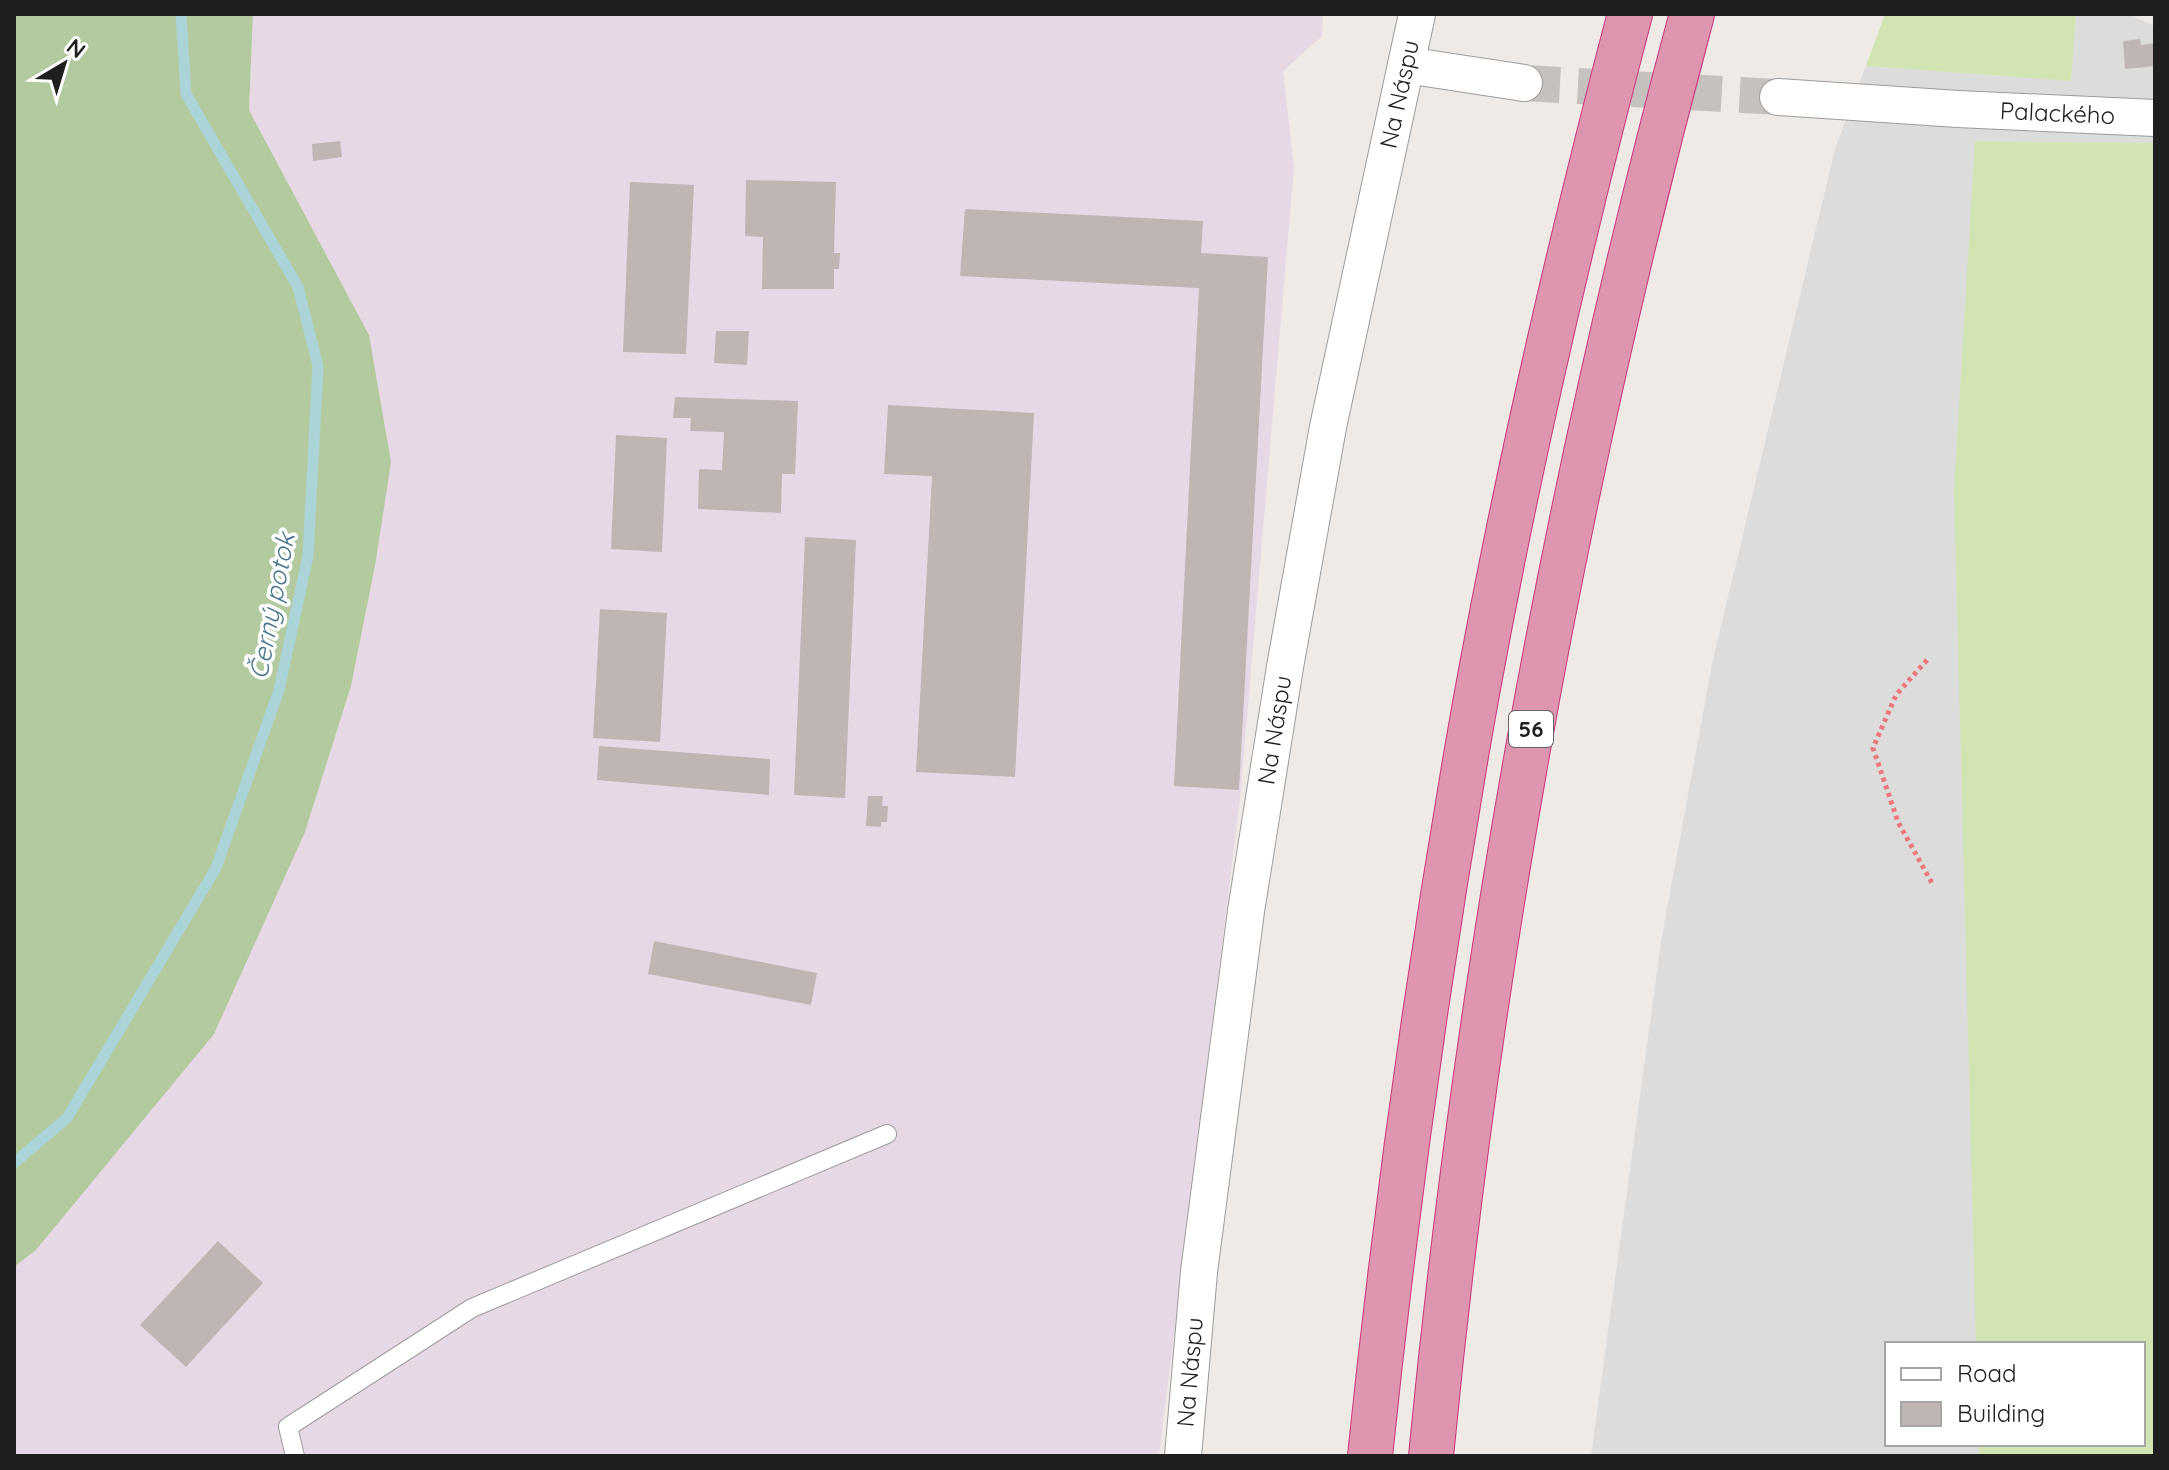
<svg xmlns="http://www.w3.org/2000/svg" width="2169" height="1470" font-family="Quicksand,sans-serif">
<style>
.residential{fill:#dddcdc;fill-rule:evenodd}
.industrial{fill:#e7d8e6}
.grass{fill:#d1e4b1}
.forest{fill:#b2ca9e}
.lines{fill:none;stroke-linecap:round;stroke-linejoin:round}
.stream{stroke:#aad4d8;stroke-width:11}
.building{fill:#bfb6b3}
.street-tunnel{stroke:#c5c1be;stroke-width:36;stroke-dasharray:36 18;stroke-linecap:butt}
.lane-casing{stroke:#9c9c9c;stroke-width:20}
.street-casing{stroke:#9c9c9c;stroke-width:38}
.highway-casing{stroke:#ca357e;stroke-width:46}
.path{stroke:#ec797e;stroke-width:5;stroke-dasharray:4 4;stroke-linecap:butt}
.lane{stroke:#fff;stroke-width:18}
.street{stroke:#fff;stroke-width:36}
.highway{stroke:#de95ad;stroke-width:44}
.labels{text-anchor:middle;stroke-width:7;stroke-linejoin:round;paint-order:stroke}
.shield{fill:#fff;stroke:#626262;stroke-width:2}
.shield-label{font-size:22px;font-weight:bold;fill:#1f1f1f}
.street-label{font-size:24px;fill:#1f1f1f;stroke:#fff}
.water-label{font-size:26px;font-style:italic;fill:#4a778f;stroke:#fff}
</style>
<rect width="100%" height="100%" fill="#efeae6"/>
<path class="residential" d="M 2076,14 L 2127,14 L 2155,26 L 2155,1456 L 1591,1456 L 1661,942 L 1712,664 L 1835,149 L 1866,66 L 2071,81 ZM 1887,1344 L 2143,1344 L 2143,1444 L 1887,1444 Z"/>
<path class="industrial" d="M 253,14 L 1323,14 L 1322,36 L 1283,71 L 1294,167 L 1240,799 L 1159,1456 L 14,1456 L 14,1267 L 36,1250 L 305,832 L 351,686 L 375,566 L 369,335 L 249,110 Z"/>
<path class="grass" d="M 1885,14 L 2076,14 L 2071,81 L 1866,66 Z
M 1975,141 L 2155,143 L 2155,1456 L 1979,1456 L 1978,1444 L 2143,1444 L 2143,1344 L 1976,1344 L 1954,490 Z"/>
<path class="forest" d="M 14,14 L 253,14 L 249,110 L 369,335 L 391,462 L 375,566 L 351,686 L 305,832 L 214,1034 L 36,1250 L 14,1267 Z"/>
<g class="lines">
<path class="stream" d="M 14,1163 L 67,1118 L 216,868 L 279,690 L 308,556 L 318,366 L 298,287 L 186,94 L 181,14"/>
</g>
<path class="building" d="M 2140,39 L 2141,45 L 2155,43 L 2155,66 L 2125,69 L 2123,41 Z
M 340,141 L 342,157 L 313,161 L 312,144 Z
M 746,180 L 836,182 L 834,253 L 840,253 L 839,269 L 834,269 L 834,289 L 762,289 L 763,237 L 745,236 Z
M 630,182 L 694,185 L 686,354 L 623,352 Z
M 965,209 L 1203,221 L 1201,253 L 1268,257 L 1239,790 L 1174,786 L 1199,288 L 960,276 Z
M 716,331 L 749,331 L 747,365 L 714,363 Z
M 675,397 L 798,401 L 795,474 L 782,474 L 781,513 L 698,509 L 699,469 L 722,470 L 724,432 L 690,431 L 691,418 L 673,418 Z
M 888,405 L 1034,413 L 1015,777 L 916,772 L 932,476 L 884,474 Z
M 616,435 L 667,438 L 662,552 L 611,549 Z
M 805,537 L 856,540 L 845,798 L 794,795 Z
M 600,609 L 667,613 L 660,742 L 593,738 Z
M 599,746 L 770,759 L 769,795 L 597,780 Z
M 868,796 L 883,796 L 882,806 L 888,806 L 887,822 L 881,822 L 881,827 L 866,826 Z
M 654,941 L 817,973 L 811,1005 L 648,974 Z
M 218,1241 L 263,1283 L 186,1367 L 140,1325 Z"/>
<g class="lines">
<path class="street-tunnel" d="M 1524,83 L 1778,97"/>
<defs>
<path id="lane" d="M 295,1456 L 288,1427 L 472,1308 L 887,1134"/>
<g id="street">
<path d="M 1406,65 L 1524,83"/>
<path id="s1" d="M 1778,97 L 1958,109 L 2155,118"/>
<path id="s2" d="M 1183,1456 L 1199,1272 L 1246,911 L 1285,667 L 1328,427 L 1417,14"/>
</g>
<path id="highway" d="M 1370,1456 C 1396,1204 1431,953 1475,704 C 1517,472 1570,242 1630,14
M 1431,1456 C 1478,969 1565,486 1692,14"/>
</defs>
<use href="#lane" class="lane-casing"/>
<use href="#street" class="street-casing"/>
<use href="#highway" class="highway-casing"/>
<path class="path" d="M 1927,660 L 1896,695 L 1873,748 L 1898,822 L 1933,885"/>
<use href="#lane" class="lane"/>
<use href="#street" class="street"/>
<use href="#highway" class="highway"/>
</g>
<g class="labels">
<rect class="shield" x="1509" y="711" width="44" height="36" rx="6"/>
<g class="shield-label">
<text x="1531" y="737">56</text>
</g>
<g class="street-label">
<text dy="8" stroke="none"><textPath href="#s2" startOffset="1380">Na Náspu</textPath></text>
<text dy="8" stroke="none"><textPath href="#s1" startOffset="280">Palackého</textPath></text>
<text dy="8" stroke="none"><textPath href="#s2" startOffset="732">Na Náspu</textPath></text>
<text dy="8" stroke="none"><textPath href="#s2" startOffset="84">Na Náspu</textPath></text>
</g>
<g class="water-label">
<text transform="translate(272 606) rotate(-79)" y="9">Černý potok</text>
</g>
</g>
<rect width="2169" height="1470" fill="none" stroke="#1f1f1f" stroke-width="32"/>
<rect x="1885" y="1342" width="260" height="104" fill="#ffffff" stroke="#a5a5a5" stroke-width="2"/>
<rect x="1901" y="1368" width="40" height="12" fill="#ffffff" stroke="#a5a5a5" stroke-width="2"/>
<text x="1957" y="1382" font-size="24" fill="#1f1f1f">Road</text>
<rect x="1901" y="1402" width="40" height="24" fill="#bfb6b3" stroke="#a5a5a5" stroke-width="2"/>
<text x="1957" y="1422" font-size="24" fill="#1f1f1f">Building</text>
<g transform="translate(64 64) rotate(38)" stroke="#ffffff" stroke-width="6" paint-order="stroke">
<path d="M0-6L14 30L0 20L-14 30Z" fill="#1f1f1f"/>
<text y="-12" font-size="22" font-weight="bold" text-anchor="middle" fill="#1f1f1f">N</text>
</g>
</svg>
